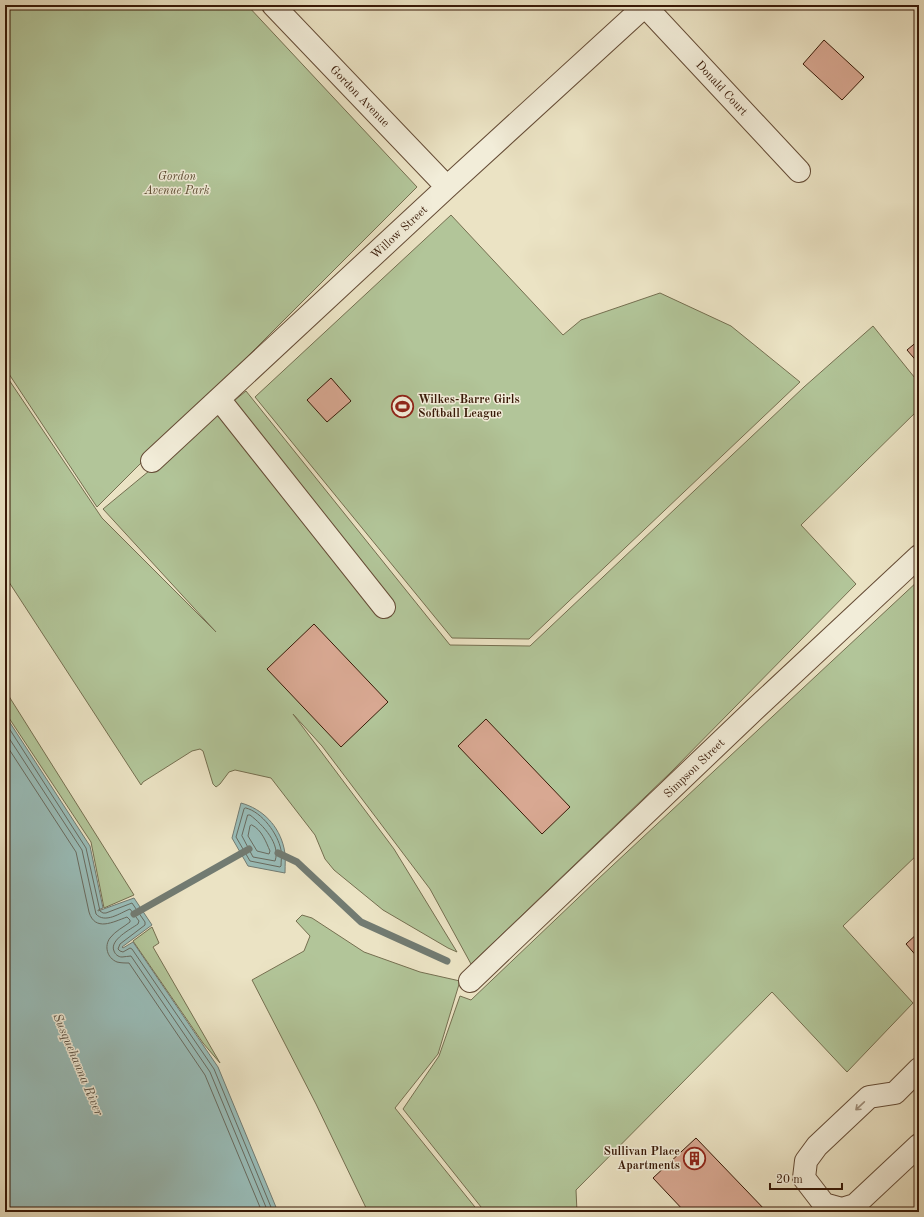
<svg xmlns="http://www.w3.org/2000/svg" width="924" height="1217" font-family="'Old Standard TT',serif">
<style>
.green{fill:#b2c599;stroke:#756f50}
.water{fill:#99bdb9;stroke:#727b72}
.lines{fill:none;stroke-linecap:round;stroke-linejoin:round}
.shore{stroke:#686b60;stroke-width:1}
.stream{stroke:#727b72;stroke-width:7}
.building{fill:#d8a892;stroke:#381907}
.minor-casing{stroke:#654c36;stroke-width:24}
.minor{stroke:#f2edd9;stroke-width:22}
.oneway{stroke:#9e8e7a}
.labels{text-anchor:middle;stroke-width:3;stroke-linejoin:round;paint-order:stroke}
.street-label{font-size:12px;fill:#381907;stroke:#f2edd9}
.park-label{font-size:12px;font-style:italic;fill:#5d4d33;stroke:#f2edd9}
.poi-label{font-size:12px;font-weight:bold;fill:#381907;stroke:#f2edd9;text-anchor:start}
.water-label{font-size:13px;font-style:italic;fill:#5a5245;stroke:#f2edd9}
</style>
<rect width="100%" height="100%" fill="#ebe3c4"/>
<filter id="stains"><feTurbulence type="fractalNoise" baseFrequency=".005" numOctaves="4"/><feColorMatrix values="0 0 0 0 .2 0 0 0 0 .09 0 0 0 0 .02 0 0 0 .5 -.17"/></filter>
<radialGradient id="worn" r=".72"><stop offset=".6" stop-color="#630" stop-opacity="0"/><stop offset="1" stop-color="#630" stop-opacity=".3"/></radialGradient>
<path class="green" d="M 5,5 L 247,5 L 417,187 L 97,507 L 5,368 Z
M 451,215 L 563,335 L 581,320 L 660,293 L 731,326 L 800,382 L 529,639 L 452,638 L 255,397 Z
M 873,326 L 919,383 L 919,409 L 801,525 L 856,584 L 671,772 L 471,964 L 430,889 L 322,746 L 293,714 L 394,849 L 457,952 L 448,948 L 383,910 L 334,870 L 325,859 L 315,835 L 271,778 L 235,770 L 229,772 L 220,784 L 216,787 L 213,784 L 203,751 L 200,749 L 192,751 L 143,782 L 141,785 L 5,576 L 5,374 L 102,518 L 216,632 L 103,509 L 246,391 L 450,645 L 530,646 L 804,387 Z
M 919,580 L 919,853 L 843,926 L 913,1003 L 847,1072 L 772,992 L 576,1190 L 577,1212 L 485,1212 L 403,1109 L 439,1056 L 460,996 L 471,1000 L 597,880 Z
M 5,690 L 134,895 L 104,908 L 91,842 L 5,712 Z
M 302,915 L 312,918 L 364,952 L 420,972 L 460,981 L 438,1054 L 395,1108 L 479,1212 L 368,1212 L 316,1104 L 252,980 L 304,951 L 310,936 L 296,921 Z
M 152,927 L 159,943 L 153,947 L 220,1063 L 203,1043 L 133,941 Z"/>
<path class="water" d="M 5,715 L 90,846 L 103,908 L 98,910 L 98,911 L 134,898 L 152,925 L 122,947 L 123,948 L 133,942 L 218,1067 L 278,1212 L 11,1212 L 5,1198 Z
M 241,803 C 263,809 279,826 284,848 C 286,855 285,865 285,873 L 248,866 L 232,838 Z"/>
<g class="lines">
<path class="shore" d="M 5,722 L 86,848 L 100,911 L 103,913 L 106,913 L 132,903 L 145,922 L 145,925 L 120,944 L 118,949 L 120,951 L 123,952 L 130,948 L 132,949 L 214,1069 L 273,1212
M 5,732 L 82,850 L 96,914 C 105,924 120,913 130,909 L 139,921 L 138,924 C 131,929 109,940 114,951 C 115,954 118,957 122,957 C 125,957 128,956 131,956 L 210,1072 L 268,1212
M 5,743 L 76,852 L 89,912 C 95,932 113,922 127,917 L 130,920 L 130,922 C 124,927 115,931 110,938 C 104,946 107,958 117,962 C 121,963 125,963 129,963 L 205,1075 L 262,1212
M 246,808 C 262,812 278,834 281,850 C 282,855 281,861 281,866 L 280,867 L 250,861 L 236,837 L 244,809 Z
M 248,815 L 250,815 C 263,825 281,844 275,861 L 253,857 L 242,836 Z
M 252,825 C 262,830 266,842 270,851 L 269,854 L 257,851 L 248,836 L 250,826 Z"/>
<path class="stream" d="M 278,853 L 297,862 L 361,922 L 447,961
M 134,914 L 249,849"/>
</g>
<path class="building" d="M 824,40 L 864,77 L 842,100 L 803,64 Z
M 919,340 L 919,364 L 907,350 Z
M 331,378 L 351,401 L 327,422 L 307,400 Z
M 314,624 L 388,702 L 341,747 L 267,669 Z
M 486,719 L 570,807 L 542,834 L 458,746 Z
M 919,932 L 919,959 L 906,944 Z
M 696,1138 L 767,1212 L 685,1212 L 653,1178 Z"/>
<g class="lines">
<defs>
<path id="minor" d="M 273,5 L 447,187
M 645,6 L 799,171
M 219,399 L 384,607
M 152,461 L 447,187 L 646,5
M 470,981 L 755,709 L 919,556
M 919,1069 L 895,1093 L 869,1097 L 817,1146 L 806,1161 L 804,1178 L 824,1204 L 842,1209 L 855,1205 L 919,1145"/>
</defs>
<use href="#minor" class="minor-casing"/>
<use href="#minor" class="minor"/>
</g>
<defs><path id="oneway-shaft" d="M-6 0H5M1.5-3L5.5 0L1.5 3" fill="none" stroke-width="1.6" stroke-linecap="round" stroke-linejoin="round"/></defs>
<use class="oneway" href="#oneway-shaft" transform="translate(860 1106) rotate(137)"/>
<defs>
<symbol id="stadium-ring" viewBox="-11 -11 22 22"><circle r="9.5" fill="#f2edd9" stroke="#8f2418" stroke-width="1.5"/><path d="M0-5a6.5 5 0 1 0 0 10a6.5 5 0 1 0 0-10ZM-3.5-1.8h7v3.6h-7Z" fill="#8f2418"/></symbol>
<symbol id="building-ring" viewBox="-11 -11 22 22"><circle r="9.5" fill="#f2edd9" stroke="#8f2418" stroke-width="1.5"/><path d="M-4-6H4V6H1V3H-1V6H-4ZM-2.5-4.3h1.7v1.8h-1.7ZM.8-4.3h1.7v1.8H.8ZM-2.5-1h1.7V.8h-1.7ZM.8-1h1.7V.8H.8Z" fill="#8f2418"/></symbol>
</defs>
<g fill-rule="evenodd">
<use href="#stadium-ring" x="390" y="394" width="25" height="25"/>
<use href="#building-ring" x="682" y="1146" width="25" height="25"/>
</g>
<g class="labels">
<g class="street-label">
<text transform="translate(722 88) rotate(47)" y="4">Donald Court</text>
<text transform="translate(360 96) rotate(46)" y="4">Gordon Avenue</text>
<text transform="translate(399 232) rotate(-43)" y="4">Willow Street</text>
<text transform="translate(694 768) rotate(-44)" y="4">Simpson Street</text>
</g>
<g class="park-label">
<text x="177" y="180">Gordon<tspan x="177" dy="14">Avenue Park</tspan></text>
</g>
<g class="poi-label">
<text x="418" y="403">Wilkes-Barre Girls<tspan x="418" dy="14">Softball League</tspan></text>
<text x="680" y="1155" text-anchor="end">Sullivan Place<tspan x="680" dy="14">Apartments</tspan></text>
</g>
<g class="water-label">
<text transform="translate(79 1064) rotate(67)" y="5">Susquehanna River</text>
</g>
</g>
<rect width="924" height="1217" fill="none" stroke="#ebe3c4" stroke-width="20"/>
<rect x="6" y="6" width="912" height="1205" fill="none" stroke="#381907" stroke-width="2"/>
<rect x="10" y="10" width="904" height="1197" fill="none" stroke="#381907"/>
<path d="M770 1183v6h72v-6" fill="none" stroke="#381907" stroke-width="2"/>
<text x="776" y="1183" font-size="12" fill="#381907" stroke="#f2edd9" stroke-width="3" paint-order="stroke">20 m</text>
<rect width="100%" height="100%" filter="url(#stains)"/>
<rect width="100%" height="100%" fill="url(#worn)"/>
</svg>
